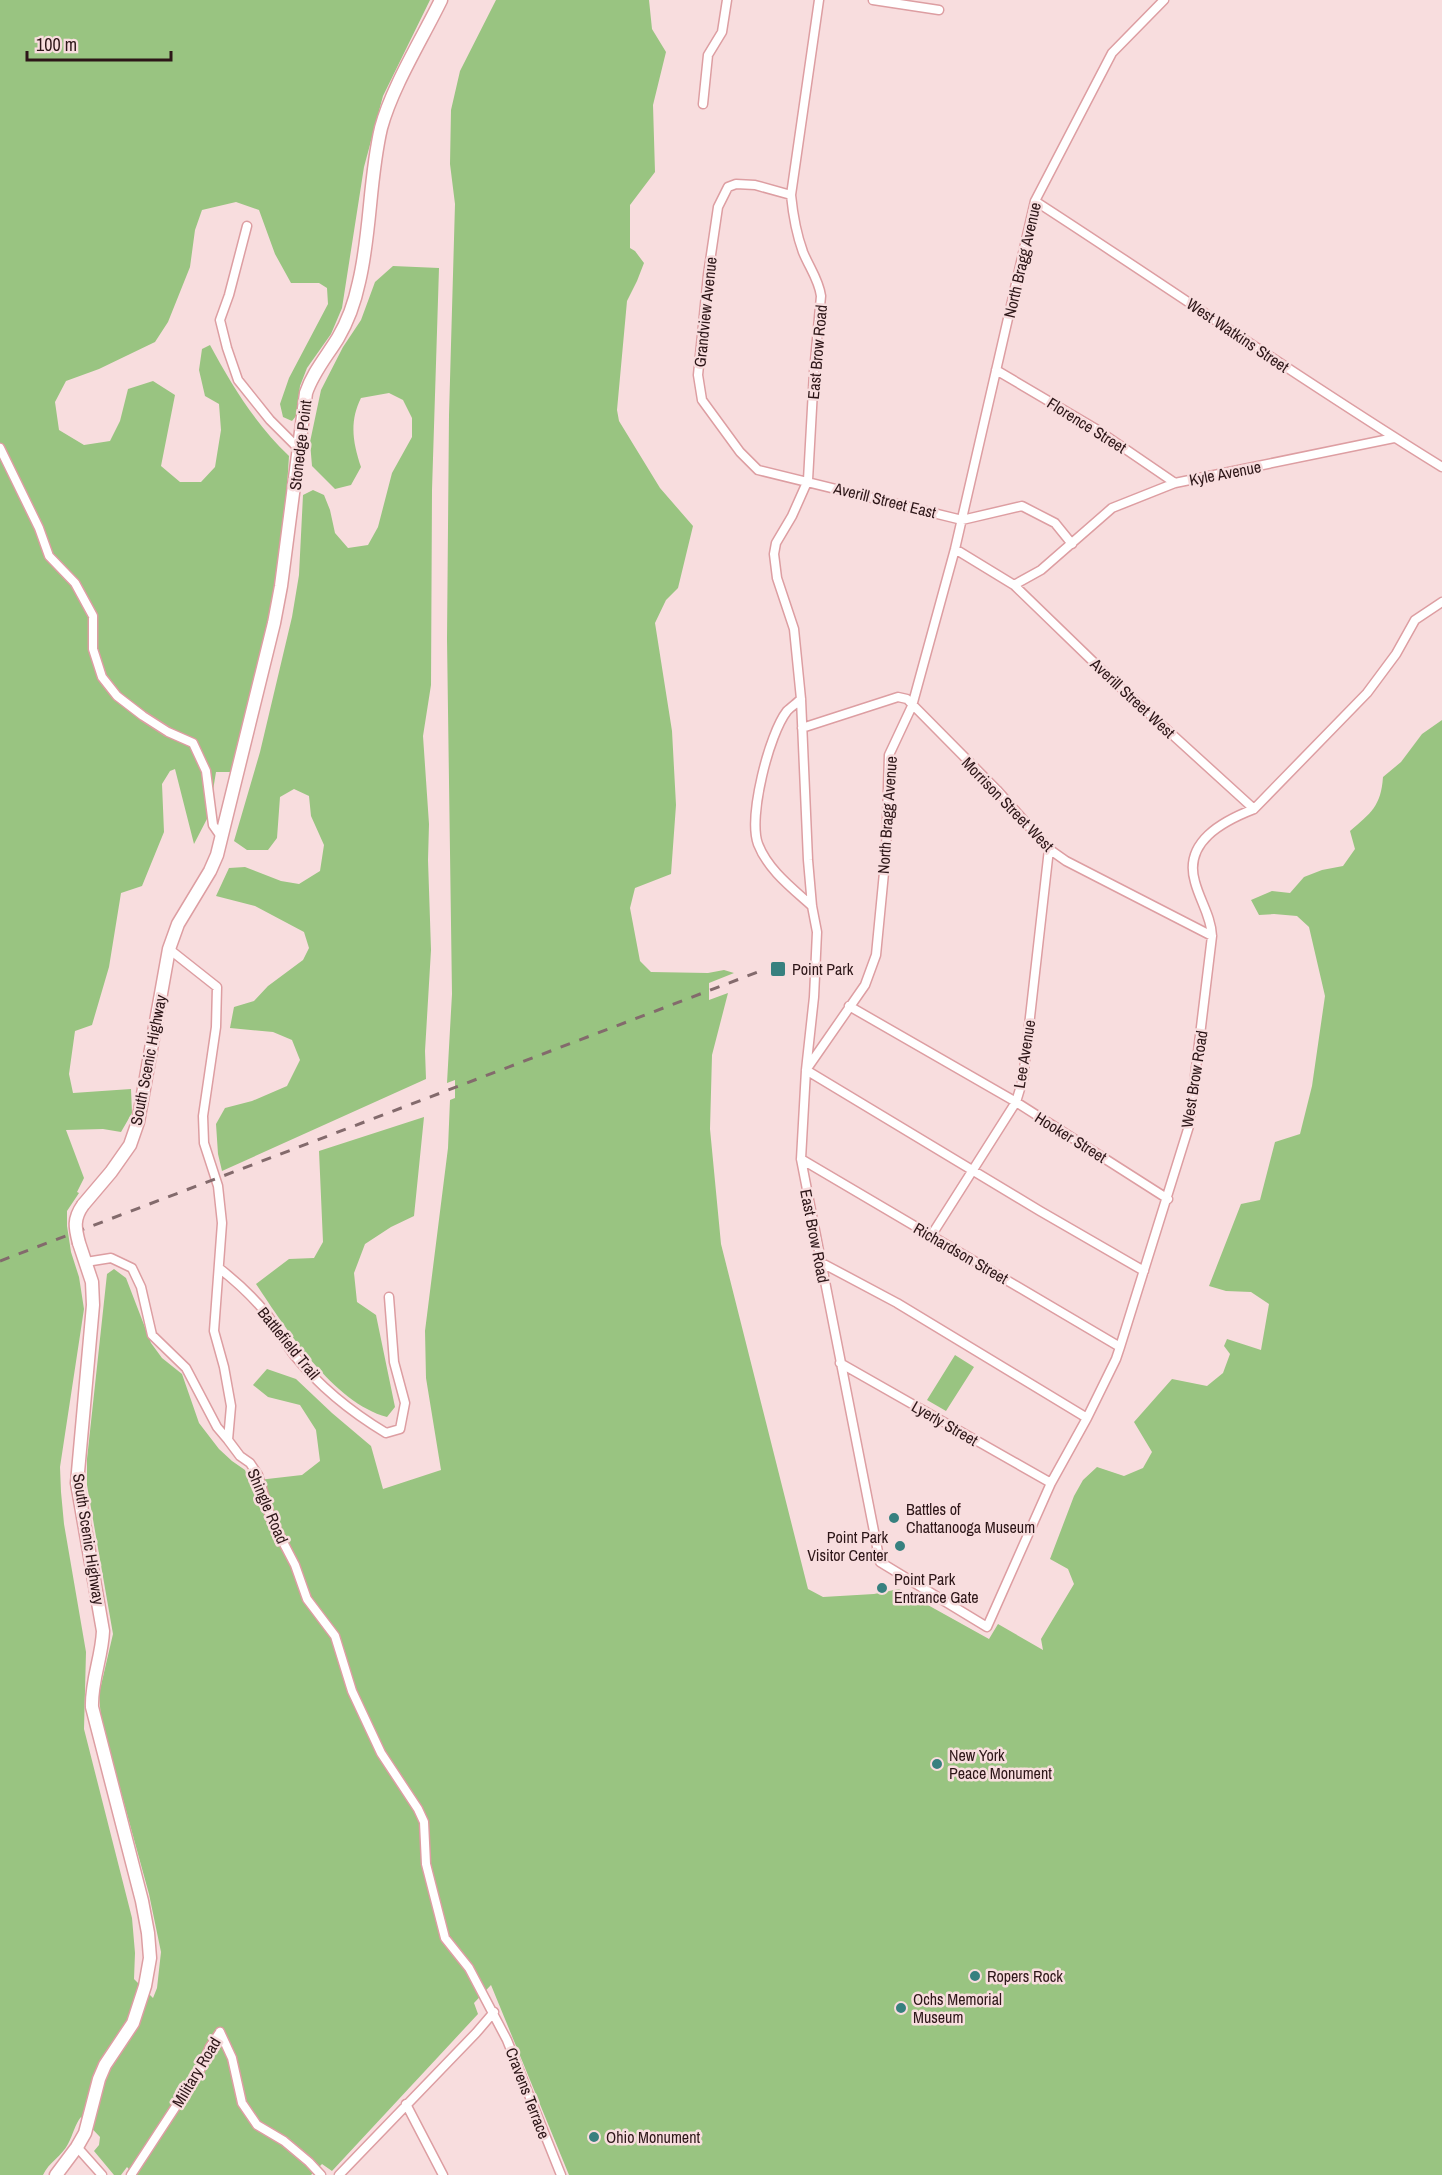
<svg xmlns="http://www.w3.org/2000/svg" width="1442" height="2175" font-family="'Archivo Narrow',sans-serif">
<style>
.green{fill:#99c481}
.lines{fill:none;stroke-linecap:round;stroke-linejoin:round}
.street-casing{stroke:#dd9ea2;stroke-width:11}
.secondary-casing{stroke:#dd9ea2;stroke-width:15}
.street{stroke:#fff;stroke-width:8}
.secondary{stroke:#fff;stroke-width:12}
.rail{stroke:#836a6c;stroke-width:3;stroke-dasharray:10 10;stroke-linecap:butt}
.secondary-bridge-casing{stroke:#dd9ea2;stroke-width:15;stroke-linecap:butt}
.secondary-bridge{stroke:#fff;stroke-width:12}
.poi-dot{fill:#37807f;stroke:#f8ddde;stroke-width:2}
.labels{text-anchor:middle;stroke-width:5;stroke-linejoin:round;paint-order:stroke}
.street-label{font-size:16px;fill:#2d1618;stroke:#f8ddde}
.poi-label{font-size:16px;fill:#2d1618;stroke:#f8ddde;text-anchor:start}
</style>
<rect width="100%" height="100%" fill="#f8ddde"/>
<path class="green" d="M 0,0 L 430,0 L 383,96 L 364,167 L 342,308 L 331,334 L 307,368 L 300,386 L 296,416 L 292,421 L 283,417 L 280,404 L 289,378 L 328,304 L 327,288 L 319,283 L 291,283 L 275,254 L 259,210 L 236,202 L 202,210 L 195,230 L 190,267 L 168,322 L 155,342 L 99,369 L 66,381 L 55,402 L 59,430 L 84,445 L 110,441 L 120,421 L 128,389 L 153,381 L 175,395 L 161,466 L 180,482 L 201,482 L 215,467 L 221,430 L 219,404 L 205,396 L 199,370 L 202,349 L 210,345 C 231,384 256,425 289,456 L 286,502 L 276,587 L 231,772 L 216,772 L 209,815 L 194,844 L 175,769 L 170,771 L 162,784 L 164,832 L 142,886 L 121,893 L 109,967 L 92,1025 L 75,1031 L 69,1074 L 73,1093 L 131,1089 L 132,1113 L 121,1132 L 103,1129 L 66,1130 L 84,1178 L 77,1192 L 79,1193 L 67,1211 L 67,1226 L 71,1252 L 79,1277 L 84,1309 L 60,1467 L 61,1492 L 64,1524 L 86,1652 L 84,1729 L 132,1918 L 135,1953 L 134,1979 L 153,1998 L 157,1988 L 161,1952 L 149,1894 L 101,1719 L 99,1694 L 113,1634 L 87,1485 L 87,1459 L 107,1274 L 114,1269 L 126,1278 L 151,1343 L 162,1358 L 182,1374 L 199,1423 L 219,1449 L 232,1461 L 245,1470 L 249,1481 L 302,1475 L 320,1461 L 316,1430 L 300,1405 L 268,1397 L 253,1385 L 267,1369 L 296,1379 L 332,1413 L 371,1446 L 383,1489 L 441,1470 L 426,1378 L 425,1331 L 448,1148 L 450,1100 L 455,1098 L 455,1080 L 447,1083 L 452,994 L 447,639 L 449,415 L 455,204 L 450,164 L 451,110 L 460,71 L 496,0 L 649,0 L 652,29 L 666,52 L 653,105 L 655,172 L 630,205 L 630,248 L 635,251 L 644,263 L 637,281 L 627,301 L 617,410 L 619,421 L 660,488 L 693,526 L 678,588 L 666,600 L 655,623 L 672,731 L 676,805 L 671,874 L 635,888 L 630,908 L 640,961 L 651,972 L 708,973 L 724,970 L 734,973 L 709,983 L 709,1000 L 728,993 L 712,1055 L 710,1129 L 721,1244 L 808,1589 L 823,1597 L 874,1594 L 899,1589 L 989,1639 L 998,1624 L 1043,1650 L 1041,1639 L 1074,1584 L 1068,1569 L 1050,1559 L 1074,1496 L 1083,1480 L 1097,1467 L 1124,1476 L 1143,1468 L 1152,1452 L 1134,1422 L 1172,1379 L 1207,1386 L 1223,1373 L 1230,1354 L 1224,1346 L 1227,1339 L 1261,1350 L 1269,1304 L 1251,1292 L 1226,1291 L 1209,1286 L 1241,1204 L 1260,1200 L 1275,1142 L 1300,1134 L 1312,1086 L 1325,996 L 1309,927 L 1297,916 L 1274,914 L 1259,915 L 1251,900 L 1272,891 L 1290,893 L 1304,877 L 1322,870 L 1343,866 L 1355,849 L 1350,831 C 1371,813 1381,806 1383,777 L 1401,762 L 1422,734 L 1442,720 L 1442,2175 L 569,2175 L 491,1985 L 474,2003 L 478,2014 L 332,2171 L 322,2164 L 311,2175 L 134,2175 L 127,2167 L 121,2175 L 114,2175 L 94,2151 L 99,2145 L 100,2137 L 81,2117 C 75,2124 73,2135 68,2144 C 62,2156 49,2162 43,2175 L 0,2175 Z
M 393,266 L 439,268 L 432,490 L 431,685 L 423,736 L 429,824 L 428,860 L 431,950 L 425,1051 L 426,1079 L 222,1171 L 218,1154 L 216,1124 L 225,1108 L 252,1101 L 287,1086 L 300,1060 L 292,1040 L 273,1032 L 230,1028 L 234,1007 L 254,1001 L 268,986 L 303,960 L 309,948 L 304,932 L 255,906 L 216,896 L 229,868 L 245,867 L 281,881 L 299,884 L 320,871 L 324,845 L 311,816 L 309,796 L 294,789 L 280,797 L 277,838 L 268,850 L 247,850 L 234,841 L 260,752 L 292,617 L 299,575 L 303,495 L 313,490 L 324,495 L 330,510 L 335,533 L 348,548 L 368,545 L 378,527 L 392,473 L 412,437 L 412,418 L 403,400 L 389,393 L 361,398 C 349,422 353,443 361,467 L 351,485 L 335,489 L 312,466 L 310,442 L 321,390 L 343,347 L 361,320 L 375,282 Z
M 424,1117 L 414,1216 L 391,1227 L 365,1244 L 354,1273 L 357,1302 L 376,1315 L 395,1407 L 387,1417 C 334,1403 286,1329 256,1284 L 289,1259 L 314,1258 L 323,1242 L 319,1151 Z
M 955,1355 L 974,1367 L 946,1411 L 927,1400 Z"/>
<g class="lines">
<defs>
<path id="street" d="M 819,0 L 791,195 C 793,215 796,233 803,252 C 809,267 819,280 821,296 L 814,372 L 808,480 L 792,516 L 776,543 L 774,554 L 777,578 L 794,629 L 801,699 L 808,860 L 812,906 L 817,932 L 814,997 L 806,1070 L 801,1159 L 880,1562 L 987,1627 L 1051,1483 L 1087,1418 L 1116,1359 L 1120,1347 L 1189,1126 L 1212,936 C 1211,916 1200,901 1195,882 C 1183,842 1223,821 1254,809 L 1367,693 L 1396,654 L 1415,620 L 1442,602
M 873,0 L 939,10
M 703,104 L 708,55 L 722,32 L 727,0
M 791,195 L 755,185 L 736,184 L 728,187 L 718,207 L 708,275 L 698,375 L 702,400 L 740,452 L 758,470 L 962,520 L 1022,506 L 1055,523 L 1072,544
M 1035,201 C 1171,289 1304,382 1442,467
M 247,226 L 229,295 L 220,320 L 227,348 L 238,380 L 270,420 L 299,449
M 996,370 L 1096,429 L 1175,483
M 0,448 L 39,528 L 49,556 L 75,583 L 93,616 L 93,649 L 102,677 L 117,696 L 143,716 L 168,732 L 193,743 L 206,771 L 213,825 L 222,838
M 955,549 L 1014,585 L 1041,570 L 1112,508 L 1175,483 L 1394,438
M 1014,585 L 1109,677 L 1254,809
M 801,699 C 797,703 791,707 787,711 C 769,734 748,817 758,844 C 768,870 792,888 812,906
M 802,728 L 898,697 L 907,699 L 997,790 L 1049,849 L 1066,861 L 1212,936
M 169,949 L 217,987 L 216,1027 L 203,1116 L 204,1143 L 218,1186 L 222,1223 L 214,1331 L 224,1367 L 231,1406 L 228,1440 L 240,1456 L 250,1463 L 258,1475 L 271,1519 L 295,1565 L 307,1599 L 335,1636 L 352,1691 L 381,1753 L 418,1809 L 424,1822 L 426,1864 L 445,1938 L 469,1968 L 507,2040 L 561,2175
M 849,1006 L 1016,1102 L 1168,1199
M 801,1159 L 1120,1347
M 931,1236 L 1016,1102 L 1023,1079 L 1049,849
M 86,1262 L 111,1258 L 132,1268 L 141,1287 L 152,1335 L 186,1368 L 217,1427 L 228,1440
M 820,1262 L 897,1303 L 1087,1418
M 219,1268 C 237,1282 252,1296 266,1313 C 276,1327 284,1342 294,1355 C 320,1387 351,1412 386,1433 L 400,1429 L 405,1403 L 394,1362 L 389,1297
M 1144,1271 L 1040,1211 L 806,1070 L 865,985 L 876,955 L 886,852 L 889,755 L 912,706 L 955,549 L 1035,201 L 1112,53 L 1164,0
M 840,1363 L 1051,1483
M 220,2032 L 232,2058 L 242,2103 L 257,2125 L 284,2141 L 309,2162 L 321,2175
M 406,2104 L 443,2175
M 77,2147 L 102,2175
M 131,2175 L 201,2068 L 210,2047 L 220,2032
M 339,2175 L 476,2033 L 494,2012"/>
<path id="secondary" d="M 83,1205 L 111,1172 L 130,1145 L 138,1122 L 169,949 L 178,924 L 210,871 L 217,855 L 274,623 L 281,586 L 306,393 C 313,372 327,356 338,338 C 348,321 355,301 359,282 C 371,232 369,179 381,128 C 392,87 422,39 441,0
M 56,2175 L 77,2147 L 85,2133 L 99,2079 L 105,2065 L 133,2023 L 145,1986 L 150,1958 L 148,1933 L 142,1901 L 92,1707 C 91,1681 102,1657 103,1631 L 77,1483 L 93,1305 L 92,1282 L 79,1243"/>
</defs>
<use href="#street" class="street-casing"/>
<use href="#secondary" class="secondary-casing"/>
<use href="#street" class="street"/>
<use href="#secondary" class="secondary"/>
<path class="rail" d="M 0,1261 L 763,970"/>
<defs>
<path id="secondary-bridge" d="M 79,1243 C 75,1228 73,1219 83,1205"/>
</defs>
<use href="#secondary-bridge" class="secondary-bridge-casing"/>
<use href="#secondary-bridge" class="secondary-bridge"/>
</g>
<g class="poi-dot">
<rect x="770" y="961" width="16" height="16" rx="3"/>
<circle cx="894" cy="1518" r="6"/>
<circle cx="900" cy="1546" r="6"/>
<circle cx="882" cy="1588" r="6"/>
<circle cx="937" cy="1764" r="6"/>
<circle cx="975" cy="1976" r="6"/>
<circle cx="901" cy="2008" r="6"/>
<circle cx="594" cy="2137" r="6"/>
</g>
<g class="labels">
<g class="street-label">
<text transform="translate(1022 260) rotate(-77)" y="6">North Bragg Avenue</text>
<text transform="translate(705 312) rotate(-84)" y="6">Grandview Avenue</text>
<text transform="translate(1238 335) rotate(34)" y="6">West Watkins Street</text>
<text transform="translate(817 352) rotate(-85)" y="6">East Brow Road</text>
<text transform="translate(1087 425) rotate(32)" y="6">Florence Street</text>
<text transform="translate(300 445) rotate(-83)" y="6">Stonedge Point</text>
<text transform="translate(1225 473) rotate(-11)" y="6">Kyle Avenue</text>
<text transform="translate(885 500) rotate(14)" y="6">Averill Street East</text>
<text transform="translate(1133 698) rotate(43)" y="6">Averill Street West</text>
<text transform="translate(1008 804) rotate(46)" y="6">Morrison Street West</text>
<text transform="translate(887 815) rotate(-86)" y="6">North Bragg Avenue</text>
<text transform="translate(1024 1054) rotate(-81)" y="6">Lee Avenue</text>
<text transform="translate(148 1060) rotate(-79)" y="6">South Scenic Highway</text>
<text transform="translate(1194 1079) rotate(-81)" y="6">West Brow Road</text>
<text transform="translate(1071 1137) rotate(32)" y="6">Hooker Street</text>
<text transform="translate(815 1236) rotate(79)" y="6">East Brow Road</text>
<text transform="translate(961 1253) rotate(30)" y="6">Richardson Street</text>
<text transform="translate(289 1343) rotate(51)" y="6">Battlefield Trail</text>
<text transform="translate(945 1423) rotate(30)" y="6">Lyerly Street</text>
<text transform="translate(268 1506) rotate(67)" y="6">Shingle Road</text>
<text transform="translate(89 1539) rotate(81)" y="6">South Scenic Highway</text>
<text transform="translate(196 2072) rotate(-59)" y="6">Military Road</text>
<text transform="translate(528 2093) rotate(69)" y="6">Cravens Terrace</text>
</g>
<g class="poi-label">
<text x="792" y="975">Point Park</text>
<text x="906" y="1515">Battles of<tspan x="906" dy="18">Chattanooga Museum</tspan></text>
<text x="888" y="1543" text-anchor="end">Point Park<tspan x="888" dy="18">Visitor Center</tspan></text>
<text x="894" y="1585">Point Park<tspan x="894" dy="18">Entrance Gate</tspan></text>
<text x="949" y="1761">New York<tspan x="949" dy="18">Peace Monument</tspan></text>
<text x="987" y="1982">Ropers Rock</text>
<text x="913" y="2005">Ochs Memorial<tspan x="913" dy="18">Museum</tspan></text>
<text x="606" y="2143">Ohio Monument</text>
</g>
</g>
<path d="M27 51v9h144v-9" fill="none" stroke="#2d1618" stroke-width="3"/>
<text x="36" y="51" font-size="18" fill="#2d1618" stroke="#f8ddde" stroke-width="4.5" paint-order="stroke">100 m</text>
</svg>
